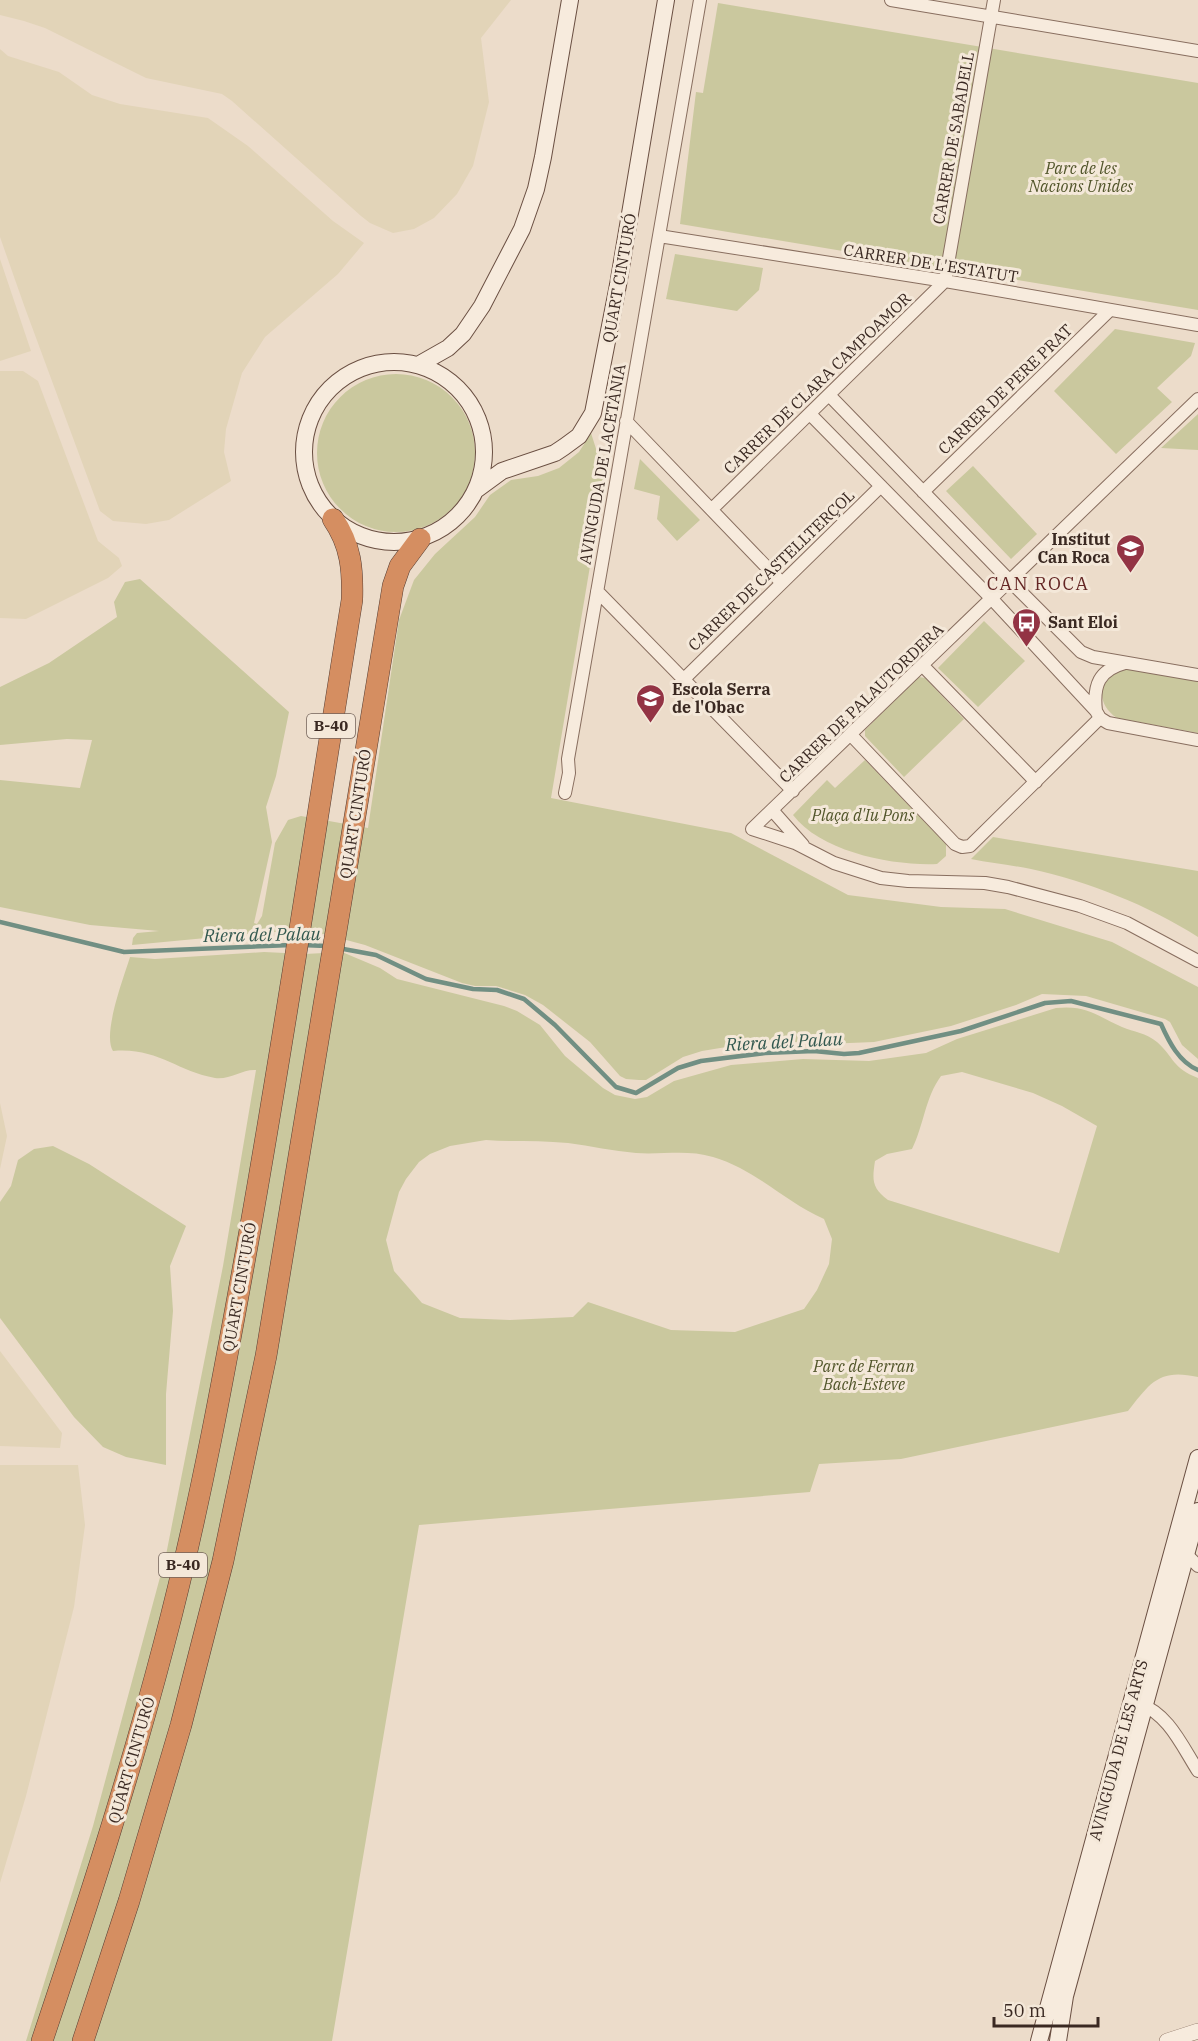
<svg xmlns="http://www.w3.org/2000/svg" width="1198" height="2041" font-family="'IBM Plex Serif',serif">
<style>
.farmland{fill:#e2d4b8}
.green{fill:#cac89e;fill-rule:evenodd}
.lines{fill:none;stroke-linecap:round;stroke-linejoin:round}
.stream{stroke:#718f83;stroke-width:4.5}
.minor-casing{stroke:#886e5f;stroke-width:14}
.tertiary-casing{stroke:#886e5f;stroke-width:16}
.secondary-casing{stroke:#6a4f42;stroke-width:18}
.motorway-casing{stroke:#563d33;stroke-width:22}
.minor{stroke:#f7ebdd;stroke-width:12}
.tertiary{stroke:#f7ebdd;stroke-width:15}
.secondary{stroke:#f7ebdd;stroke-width:16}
.motorway{stroke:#d58e61;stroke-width:21}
.labels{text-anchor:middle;stroke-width:6;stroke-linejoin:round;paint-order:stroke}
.shield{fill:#f4e8d9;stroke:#726259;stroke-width:1.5}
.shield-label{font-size:15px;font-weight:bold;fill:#3a2922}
.street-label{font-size:16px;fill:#3a2922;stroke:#f4e8d9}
.park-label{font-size:16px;font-style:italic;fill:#51552a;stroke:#f4e8d9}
.poi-label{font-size:16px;font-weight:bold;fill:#3a2922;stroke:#f4e8d9;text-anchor:start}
.neighbourhood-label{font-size:18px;letter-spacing:1.5px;fill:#642624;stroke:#f4e8d9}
.water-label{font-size:18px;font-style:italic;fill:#32584f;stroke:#f4e8d9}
</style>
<rect width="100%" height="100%" fill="#ecdcca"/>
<path class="farmland" d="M 0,0 L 511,0 L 481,38 L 489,102 L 473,166 L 457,194 L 434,218 L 414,229 L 393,233 L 370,223 L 361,216 L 232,101 L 222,94 L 146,78 L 45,28 L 24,21 L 0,15 Z
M 0,49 L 8,56 L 59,72 L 92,95 L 120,104 L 208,118 L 248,146 L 333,221 L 364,243 L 338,274 L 265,337 L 242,373 L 226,429 L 224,452 L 231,481 L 169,520 L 146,524 L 113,521 L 100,511 L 25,308 L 0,237 Z
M 0,259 L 31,351 L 0,361 Z
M 0,371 L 23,371 L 38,381 L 98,541 L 119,558 L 122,566 L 108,578 L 26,619 L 0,618 Z
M 0,1103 L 7,1136 L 0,1169 Z
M 0,1351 L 62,1433 L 60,1448 L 0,1446 Z
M 0,1465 L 78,1465 L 85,1525 L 74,1607 L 26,1796 L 0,1883 Z"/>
<path class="green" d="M 718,3 L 1198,83 L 1198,310 L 680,224 L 696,92 L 703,93 Z
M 675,254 L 763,268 L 759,290 L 737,311 L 666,299 Z
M 1115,329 L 1195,343 L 1191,356 L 1157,388 L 1172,402 L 1116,454 L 1054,391 Z
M317 453a79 79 0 1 1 158 0a79 79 0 1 1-158 0Z
M 1198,414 L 1198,450 L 1161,448 Z
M 591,433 L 605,477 L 551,798 L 731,833 L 848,895 L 941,907 L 1005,909 L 1112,942 L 1198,987 L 1198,1059 L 1182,1045 L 1170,1022 L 1165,1019 L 1086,996 L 1042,994 L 1016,1005 L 951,1026 L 874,1042 L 825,1044 L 769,1040 L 702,1051 L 683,1057 L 646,1080 L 639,1080 L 626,1079 L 620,1076 L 590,1042 L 543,1005 L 525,995 L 496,986 L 475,986 L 462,983 L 365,945 L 324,934 L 302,932 L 268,932 L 132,945 L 133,938 L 137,933 L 159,931 L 90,925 L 0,907 L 0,780 L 80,788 L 92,740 L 67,739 L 0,745 L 0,687 L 49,663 L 117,617 L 114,602 L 125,582 L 140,579 L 289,712 L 276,776 L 266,807 L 272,842 L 254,923 L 257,924 L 262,916 L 275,843 L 288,820 L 301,816 L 368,828 L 399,620 L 414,580 L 435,554 L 475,517 L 490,495 L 511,480 L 538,476 L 559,468 L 579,452 Z
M 640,459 L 700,520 L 677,541 L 657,519 L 660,496 L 634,489 Z
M 973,466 L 1037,534 L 1011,559 L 946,491 Z
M 984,621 L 1025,661 L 978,707 L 938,668 Z
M 1123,669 L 1198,680 L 1198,733 L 1117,718 C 1094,702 1099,679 1123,669 Z
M 919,677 L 925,678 L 964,719 L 904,777 L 865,736 L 865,730 Z
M 865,760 L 946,844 L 946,856 L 937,864 C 893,866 821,852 793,815 L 827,780 L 835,788 Z
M 993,837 L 1198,871 L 1198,937 C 1148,905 1089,882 1031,869 C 1011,865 991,863 971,859 Z
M 264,952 L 305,954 L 342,952 L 380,968 L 397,979 L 504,1006 L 517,1011 L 540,1025 L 565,1056 L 603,1088 L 615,1095 L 635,1099 L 647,1097 L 674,1081 L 731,1065 L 803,1059 L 869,1061 L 926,1053 L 957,1039 L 1056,1008 C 1087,1005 1095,1015 1122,1027 C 1134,1032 1146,1033 1157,1042 C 1174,1057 1172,1068 1198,1078 L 1198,1377 C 1159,1368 1150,1383 1128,1411 L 901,1459 L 819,1464 L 810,1492 L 419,1525 L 332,2041 L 26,2041 L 93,1826 L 166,1555 L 223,1266 L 256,1070 C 242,1069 230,1080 215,1078 C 176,1071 157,1047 113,1051 C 102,1034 124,977 130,957 L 155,959 ZM 962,1072 L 1033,1093 L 1062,1106 L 1097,1126 L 1059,1253 L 888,1200 C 872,1188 872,1181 875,1161 L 887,1154 L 912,1149 C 924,1125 925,1098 941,1076 ZM 486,1140 C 513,1142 541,1140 568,1143 C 591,1146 613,1151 636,1153 C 662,1155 687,1149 713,1157 C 755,1169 785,1202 824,1219 L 832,1239 L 829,1264 L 817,1290 L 804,1309 L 735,1332 L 671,1330 L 588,1302 L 573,1317 L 510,1320 L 460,1318 L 422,1303 L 394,1271 L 386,1240 L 399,1192 L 406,1179 L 419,1162 L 430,1154 L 450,1146 Z
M 53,1146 L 89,1164 L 186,1226 L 170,1266 L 173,1311 L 166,1394 L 166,1465 L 126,1457 L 103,1447 L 74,1417 L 0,1318 L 0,1202 L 11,1186 L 18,1160 L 34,1149 Z"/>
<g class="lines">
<path class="stream" d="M 0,922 L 124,952 L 291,945
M 302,945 L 326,946
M 338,948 L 376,955 L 426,979 L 473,989 L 497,990 L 524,999 L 555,1025 L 616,1087 L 636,1093 L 678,1068 L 701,1061 L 765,1053 L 814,1051 L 844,1054 L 859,1053 L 961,1031 L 1045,1003 L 1071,1001 L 1161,1024 C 1169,1042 1179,1062 1198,1070"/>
<defs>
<path id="minor" d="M 891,0 L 1198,51
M 659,236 L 945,281 L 1198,325
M 945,281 L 994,0
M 829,395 L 1010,581 L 1081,652 L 1093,657 L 1198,675
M 1198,399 L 752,829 L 795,843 L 834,863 L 881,878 L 908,881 L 985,883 L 1008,887 L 1080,906 L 1127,923 L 1198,961
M 810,414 L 992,599 L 1096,711 L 1100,718
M 626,421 L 782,583
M 923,492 L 1110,310
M 712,509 L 945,281
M 597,591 L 793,791
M 923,666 L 1036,782
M 685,678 L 881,486
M 1096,711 C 1093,685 1099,670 1125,663
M 1100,718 L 1108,723 L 1198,740
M 851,735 L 955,844 L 962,847 L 970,846 L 1100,718
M 565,793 L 569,773 L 568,759 L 700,0
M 772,810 L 803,845
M 1186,1554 L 1198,1566
M 1139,1704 C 1168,1713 1182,1746 1198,1771"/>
<path id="tertiary" d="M 1167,2041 L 1198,2031"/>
<path id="secondary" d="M304 452a90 90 0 1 1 180 0a90 90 0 1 1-180 0Z
M 418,365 L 448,348 L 463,334 L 482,306 L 522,229 L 536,189 L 543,157 L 570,0
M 476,490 L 502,471 L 555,453 L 564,447 L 579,436 L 593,413 L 618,285 L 666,0
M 1039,2041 L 1198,1458
M 1058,2041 L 1065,1996 L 1198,1511"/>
<path id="motorway" d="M 42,2041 C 86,1910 129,1778 164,1644 C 200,1508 225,1369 250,1230 C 287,1021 318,810 352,600 C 353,570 351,545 333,519
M 83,2041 L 129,1901 L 181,1725 L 223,1561 L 234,1508 L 266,1356 L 393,586 L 400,566 L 420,539"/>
</defs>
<use href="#minor" class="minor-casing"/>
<use href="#tertiary" class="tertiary-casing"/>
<use href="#secondary" class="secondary-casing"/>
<use href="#motorway" class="motorway-casing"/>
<use href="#minor" class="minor"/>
<use href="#tertiary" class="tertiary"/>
<use href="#secondary" class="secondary"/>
<use href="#motorway" class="motorway"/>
</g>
<defs>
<symbol id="school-pin" viewBox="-11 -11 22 30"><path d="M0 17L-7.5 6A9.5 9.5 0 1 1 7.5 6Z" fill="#933344" stroke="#f4e8d9"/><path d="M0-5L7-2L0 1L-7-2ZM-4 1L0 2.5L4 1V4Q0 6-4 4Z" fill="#fff"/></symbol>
<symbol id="bus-pin" viewBox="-11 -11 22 30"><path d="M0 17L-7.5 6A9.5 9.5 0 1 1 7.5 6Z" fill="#933344" stroke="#f4e8d9"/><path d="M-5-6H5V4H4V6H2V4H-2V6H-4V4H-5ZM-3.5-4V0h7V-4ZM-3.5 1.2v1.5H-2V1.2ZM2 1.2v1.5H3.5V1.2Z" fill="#fff"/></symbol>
</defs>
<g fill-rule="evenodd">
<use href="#school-pin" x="1114" y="532" width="33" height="45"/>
<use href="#bus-pin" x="1010" y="606" width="33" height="45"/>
<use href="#school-pin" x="634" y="682" width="33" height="45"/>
</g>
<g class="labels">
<g class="shield">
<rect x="307" y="714" width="48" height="24" rx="4.5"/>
<rect x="159" y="1553" width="48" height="24" rx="4.5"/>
</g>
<g class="shield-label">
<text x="331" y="731">B-40</text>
<text x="183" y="1570">B-40</text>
</g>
<g class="street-label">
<text transform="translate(953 138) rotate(-80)" y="6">CARRER DE SABADELL</text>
<text transform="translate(931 263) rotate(9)" y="6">CARRER DE L'ESTATUT</text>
<text transform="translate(619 278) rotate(-80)" y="6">QUART CINTURÓ</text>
<text transform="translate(817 383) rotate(-44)" y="6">CARRER DE CLARA CAMPOAMOR</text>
<text transform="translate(1005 389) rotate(-44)" y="6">CARRER DE PERE PRAT</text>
<text transform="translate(602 464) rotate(-80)" y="6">AVINGUDA DE LACETÀNIA</text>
<text transform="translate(771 570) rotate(-44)" y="6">CARRER DE CASTELLTERÇOL</text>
<text transform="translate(861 703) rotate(-44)" y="6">CARRER DE PALAUTORDERA</text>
<text transform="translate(355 814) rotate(-81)" y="6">QUART CINTURÓ</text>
<text transform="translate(239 1287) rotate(-80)" y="6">QUART CINTURÓ</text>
<text transform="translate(1118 1750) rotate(-75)" y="6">AVINGUDA DE LES ARTS</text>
<text transform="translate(131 1760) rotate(-74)" y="6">QUART CINTURÓ</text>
</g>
<g class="park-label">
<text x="1081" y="174">Parc de les<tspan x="1081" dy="18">Nacions Unides</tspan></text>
<text x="863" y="821">Plaça d'Iu Pons</text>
<text x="864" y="1372">Parc de Ferran<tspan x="864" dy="18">Bach-Esteve</tspan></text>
</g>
<g class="poi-label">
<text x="1110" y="545" text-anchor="end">Institut<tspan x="1110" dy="18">Can Roca</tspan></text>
<text x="1048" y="628">Sant Eloi</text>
<text x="672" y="695">Escola Serra<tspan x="672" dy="18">de l'Obac</tspan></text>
</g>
<g class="neighbourhood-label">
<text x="1038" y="590">CAN ROCA</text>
</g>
<g class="water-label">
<text transform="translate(262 935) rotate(-1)" y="6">Riera del Palau</text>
<text transform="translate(784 1042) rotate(-3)" y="6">Riera del Palau</text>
</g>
</g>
<path d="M994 2017v9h104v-9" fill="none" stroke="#3a2922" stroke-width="3"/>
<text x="1003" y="2017" font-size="18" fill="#3a2922" stroke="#f4e8d9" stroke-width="4.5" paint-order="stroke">50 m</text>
</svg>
